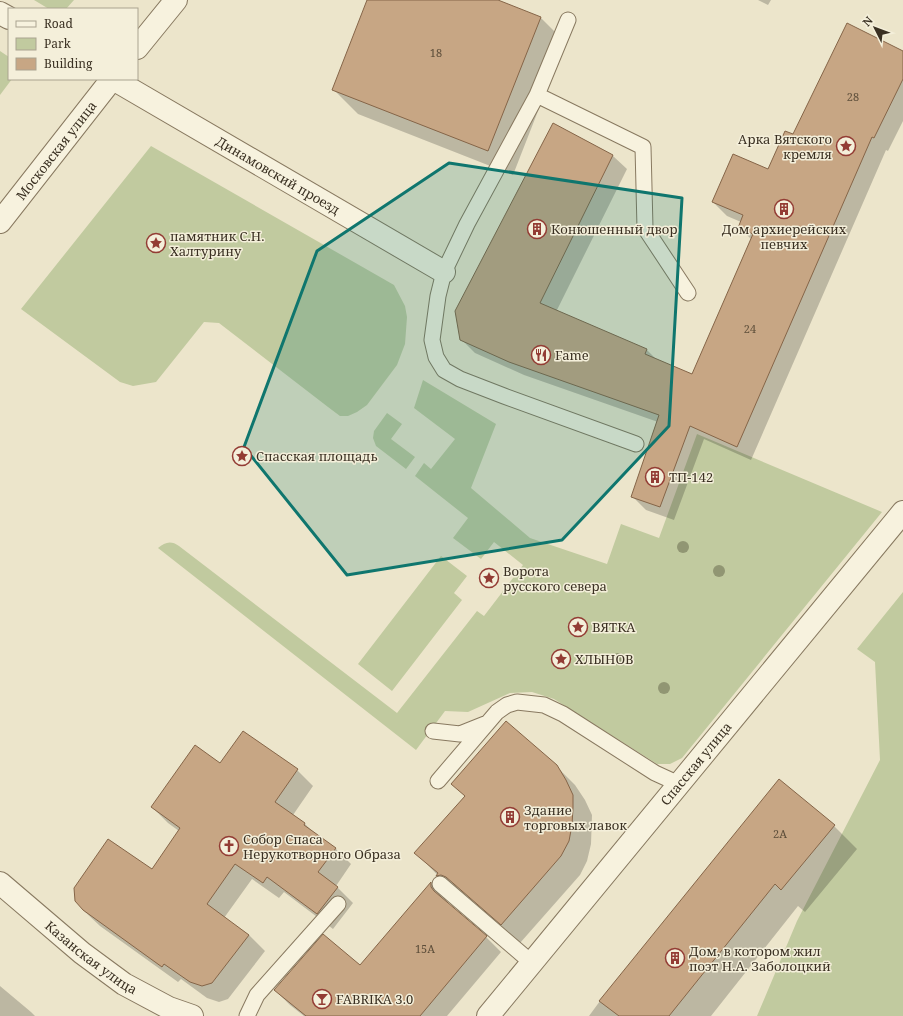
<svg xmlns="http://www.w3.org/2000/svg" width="903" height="1016" font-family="'Noto Serif',serif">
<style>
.green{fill:#c1ca9f}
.shadow{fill:#0003}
.building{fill:#c7a684;stroke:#856548}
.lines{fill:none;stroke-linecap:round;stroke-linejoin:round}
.service-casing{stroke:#887960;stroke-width:17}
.minor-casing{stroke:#887960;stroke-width:24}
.service{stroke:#f7f2de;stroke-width:15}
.minor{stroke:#f7f2de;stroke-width:22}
.tree{fill:#919673}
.marked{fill:#0f766e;fill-opacity:0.2;stroke:#0f766e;stroke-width:3;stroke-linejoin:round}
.labels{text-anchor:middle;stroke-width:3;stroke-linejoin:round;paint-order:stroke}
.number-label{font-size:11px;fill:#5d4e3a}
.poi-label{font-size:13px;fill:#3a3022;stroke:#f4efda;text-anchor:start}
.street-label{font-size:13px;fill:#3a3022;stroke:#f4efda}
</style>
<rect width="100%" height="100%" fill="#ece5cb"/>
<path class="green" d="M 34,0 L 74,0 L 66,9 L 49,9 Z
M 0,51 L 9,57 L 9,79 L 12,79 L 0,95 Z
M 151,146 L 394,285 L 405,306 L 407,317 L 405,344 L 397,365 L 367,405 L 357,412 L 348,416 L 340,416 L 328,407 L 219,323 L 204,322 L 156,382 L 133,386 L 120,382 L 21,309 Z
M 423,380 L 496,424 L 471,488 L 530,538 L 607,564 L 621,524 L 659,538 L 697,434 L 882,512 L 682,758 L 670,764 L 657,764 L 554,699 L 532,692 L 510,693 L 468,712 L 445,711 L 416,750 L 158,548 C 165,542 171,540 179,546 L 397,713 L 477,611 L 484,616 L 523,565 L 494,542 L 481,559 L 453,538 L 468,518 L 415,476 L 424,463 L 431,469 L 455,439 L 414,408 Z
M 387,413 L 402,424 L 391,439 L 415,457 L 406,469 L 376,446 L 373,438 L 374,431 Z
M 441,556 L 467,576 L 454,593 L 462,600 L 392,691 L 358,664 Z
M 903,592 L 903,1016 L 757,1016 L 797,921 L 880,760 L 875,662 L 857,649 Z"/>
<path class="shadow" d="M 368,0 L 495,0 L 541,18 L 565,42 L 513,175 L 358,114 L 333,89 Z
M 758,0 L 771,0 L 768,5 Z
M 903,52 L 903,121 L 888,151 L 886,150 L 751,460 L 704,439 L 674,520 L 646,510 L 632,496 L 658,422 L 524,375 L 475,353 L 461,339 L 553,125 L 613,156 L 627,169 L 556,312 L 647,350 L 657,360 L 693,376 L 752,240 L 739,227 L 741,222 L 727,216 L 713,202 L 769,171 L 793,136 Z
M 221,765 L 297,770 L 313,786 L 293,815 L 305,824 L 316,835 L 335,848 L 351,864 L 336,886 L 353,903 L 333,929 L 284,892 L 279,898 L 252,879 L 224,918 L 249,935 L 265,951 L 228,999 L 219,1002 L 207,998 L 181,979 L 178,982 L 100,926 L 83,910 L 152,870 L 179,831 L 168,823 L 152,807 Z
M 556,766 L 575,785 L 585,800 L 592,815 L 591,844 L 587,861 L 580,875 L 520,943 L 466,896 L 461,894 L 456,894 L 416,853 L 465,796 L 453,784 Z
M 834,826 L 857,849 L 805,912 L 798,906 L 711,1016 L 589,1016 L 600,1001 Z
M 431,883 L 446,898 L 446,902 L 486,937 L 501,952 L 447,1016 L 304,1016 L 290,1005 L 275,990 L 360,967 Z
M 0,986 L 31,1012 L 35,1016 L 0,1016 Z"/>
<path class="building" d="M 367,0 L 498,0 L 541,17 L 488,151 L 332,90 Z
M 847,23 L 903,51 L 903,79 L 874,138 L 872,137 L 737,447 L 690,426 L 660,507 L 631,497 L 659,415 L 509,362 L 460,340 L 455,311 L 553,123 L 613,155 L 540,303 L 647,349 L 645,354 L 692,374 L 753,234 L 738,228 L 743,215 L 712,202 L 733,154 L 768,169 L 785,131 L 793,134 Z
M 506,721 L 557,765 L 566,780 L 573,795 L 573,808 L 572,825 L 569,841 L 561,856 L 501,925 L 446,877 L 441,875 L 436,876 L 438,873 L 414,853 L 465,796 L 451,784 Z
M 243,731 L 298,769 L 275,802 L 305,823 L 304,825 L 336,848 L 318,872 L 338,887 L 317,914 L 267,877 L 263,883 L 235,864 L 207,904 L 249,935 L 212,983 L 202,986 L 190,982 L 164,964 L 162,967 L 83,910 L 75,901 L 74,888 L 108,839 L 152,869 L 180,828 L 151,807 L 195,745 L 220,763 Z
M 779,779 L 835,825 L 781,890 L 775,884 L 669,1016 L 619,1016 L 599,1001 Z
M 431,882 L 431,887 L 434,891 L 487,936 L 420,1016 L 306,1016 L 274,990 L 323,934 L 360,965 Z"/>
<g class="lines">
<defs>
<path id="service" d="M 568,20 L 537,95 L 467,224 L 444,272 L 438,296 L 432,340 L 436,357 L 444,370 L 460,379 L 504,396 L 636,444
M 537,95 L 643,147 L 645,228 L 688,293
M 433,731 L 460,734 L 485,724
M 438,781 L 497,712 L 507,705 L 517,702 L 544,705 L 563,714 L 655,773 L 679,784
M 440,884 L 532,963
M 247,1016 L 257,995 L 338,904"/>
<g id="minor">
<path d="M 0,13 L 9,18"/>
<path d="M 137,48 L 176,0"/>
<path id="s1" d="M 113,79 L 444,272"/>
<path id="s2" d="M 0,222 L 112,79"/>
<path id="s3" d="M 0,883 L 82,953 L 124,984 L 169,1008 L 192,1016"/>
<path id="s4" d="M 488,1016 L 903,512"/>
</g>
</defs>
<use href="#service" class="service-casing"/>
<use href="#minor" class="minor-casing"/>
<use href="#service" class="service"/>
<use href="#minor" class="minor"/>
</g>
<g class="tree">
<circle cx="683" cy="547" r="6"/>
<circle cx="719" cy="571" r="6"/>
<circle cx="618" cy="659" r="6"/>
<circle cx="664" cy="688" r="6"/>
</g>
<path class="marked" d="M 449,163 L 682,198 L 669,426 L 562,540 L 347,575 L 244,447 L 317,251 Z"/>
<defs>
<symbol id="sight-ring" viewBox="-11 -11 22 22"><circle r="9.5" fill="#f4efda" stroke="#933c34" stroke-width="1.5"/><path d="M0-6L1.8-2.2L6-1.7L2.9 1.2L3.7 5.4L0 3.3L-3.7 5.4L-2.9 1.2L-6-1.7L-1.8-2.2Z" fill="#933c34"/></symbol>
<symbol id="building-ring" viewBox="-11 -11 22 22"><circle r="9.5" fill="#f4efda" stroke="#933c34" stroke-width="1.5"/><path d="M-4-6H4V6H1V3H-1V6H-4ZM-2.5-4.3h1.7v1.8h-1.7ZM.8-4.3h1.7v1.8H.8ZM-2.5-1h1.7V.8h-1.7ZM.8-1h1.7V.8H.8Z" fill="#933c34"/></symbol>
<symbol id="restaurant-ring" viewBox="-11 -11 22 22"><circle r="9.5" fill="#f4efda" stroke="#933c34" stroke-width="1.5"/><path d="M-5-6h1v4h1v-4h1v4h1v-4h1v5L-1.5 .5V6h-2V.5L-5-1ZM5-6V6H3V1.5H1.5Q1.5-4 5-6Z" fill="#933c34"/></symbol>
<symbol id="church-ring" viewBox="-11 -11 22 22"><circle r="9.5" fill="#f4efda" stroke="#933c34" stroke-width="1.5"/><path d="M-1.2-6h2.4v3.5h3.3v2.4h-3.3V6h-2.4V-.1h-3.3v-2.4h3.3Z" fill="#933c34"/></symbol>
<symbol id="bar-ring" viewBox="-11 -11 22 22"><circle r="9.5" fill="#f4efda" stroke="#933c34" stroke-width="1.5"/><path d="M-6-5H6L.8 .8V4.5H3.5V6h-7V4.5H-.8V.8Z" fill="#933c34"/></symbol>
</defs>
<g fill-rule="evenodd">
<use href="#sight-ring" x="835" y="135" width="22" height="22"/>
<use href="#building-ring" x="773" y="198" width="22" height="22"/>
<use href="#building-ring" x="526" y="218" width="22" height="22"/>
<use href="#sight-ring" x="145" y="232" width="22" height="22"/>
<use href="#restaurant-ring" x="530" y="344" width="22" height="22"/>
<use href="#sight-ring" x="231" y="445" width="22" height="22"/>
<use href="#building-ring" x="644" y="466" width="22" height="22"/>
<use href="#sight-ring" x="478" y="567" width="22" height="22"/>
<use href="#sight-ring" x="567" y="616" width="22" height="22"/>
<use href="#sight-ring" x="550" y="648" width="22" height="22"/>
<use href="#building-ring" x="499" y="806" width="22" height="22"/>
<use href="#church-ring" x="218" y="835" width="22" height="22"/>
<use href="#building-ring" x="664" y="947" width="22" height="22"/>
<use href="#bar-ring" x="311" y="988" width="22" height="22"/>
</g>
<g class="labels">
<g class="number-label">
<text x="436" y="57">18</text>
<text x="853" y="101">28</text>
<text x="750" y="333">24</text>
<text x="780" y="838">2А</text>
<text x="425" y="953">15А</text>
</g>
<g class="poi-label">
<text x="832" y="144" text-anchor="end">Арка Вятского<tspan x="832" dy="15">кремля</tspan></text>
<text x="551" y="234">Конюшенный двор</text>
<text x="784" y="234" text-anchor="middle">Дом архиерейских<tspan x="784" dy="15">певчих</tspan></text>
<text x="170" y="241">памятник С.Н.<tspan x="170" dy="15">Халтурину</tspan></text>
<text x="555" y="360">Fame</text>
<text x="256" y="461">Спасская площадь</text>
<text x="669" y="482">ТП-142</text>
<text x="503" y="576">Ворота<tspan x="503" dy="15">русского севера</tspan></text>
<text x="592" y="632">ВЯТКА</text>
<text x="575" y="664">ХЛЫНОВ</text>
<text x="524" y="815">Здание<tspan x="524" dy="15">торговых лавок</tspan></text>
<text x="243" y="844">Собор Спаса<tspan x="243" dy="15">Нерукотворного Образа</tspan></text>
<text x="689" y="956">Дом, в котором жил<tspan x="689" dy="15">поэт Н.А. Заболоцкий</tspan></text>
<text x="336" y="1004">FABRIKA 3.0</text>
</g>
<g class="street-label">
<text dy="5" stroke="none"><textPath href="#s2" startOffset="91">Московская улица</textPath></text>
<text dy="5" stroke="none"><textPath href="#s1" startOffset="191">Динамовский проезд</textPath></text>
<text dy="5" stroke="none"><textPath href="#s4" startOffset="327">Спасская улица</textPath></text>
<text dy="5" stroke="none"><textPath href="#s3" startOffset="118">Казанская улица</textPath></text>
</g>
</g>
<rect x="8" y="8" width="130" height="72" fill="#f4efda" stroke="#aaa390"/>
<rect x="16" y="21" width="20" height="6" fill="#f7f2de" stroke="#aaa390"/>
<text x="44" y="28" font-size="12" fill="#3a3022">Road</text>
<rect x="16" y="38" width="20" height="12" fill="#c1ca9f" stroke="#aaa390"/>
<text x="44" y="48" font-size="12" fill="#3a3022">Park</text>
<rect x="16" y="58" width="20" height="12" fill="#c7a684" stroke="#aaa390"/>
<text x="44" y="68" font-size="12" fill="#3a3022">Building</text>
<g transform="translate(875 28) rotate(312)" stroke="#f4efda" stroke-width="3" paint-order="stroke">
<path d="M0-3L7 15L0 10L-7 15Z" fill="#3a3022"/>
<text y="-6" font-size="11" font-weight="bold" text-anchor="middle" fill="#3a3022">N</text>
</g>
</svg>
